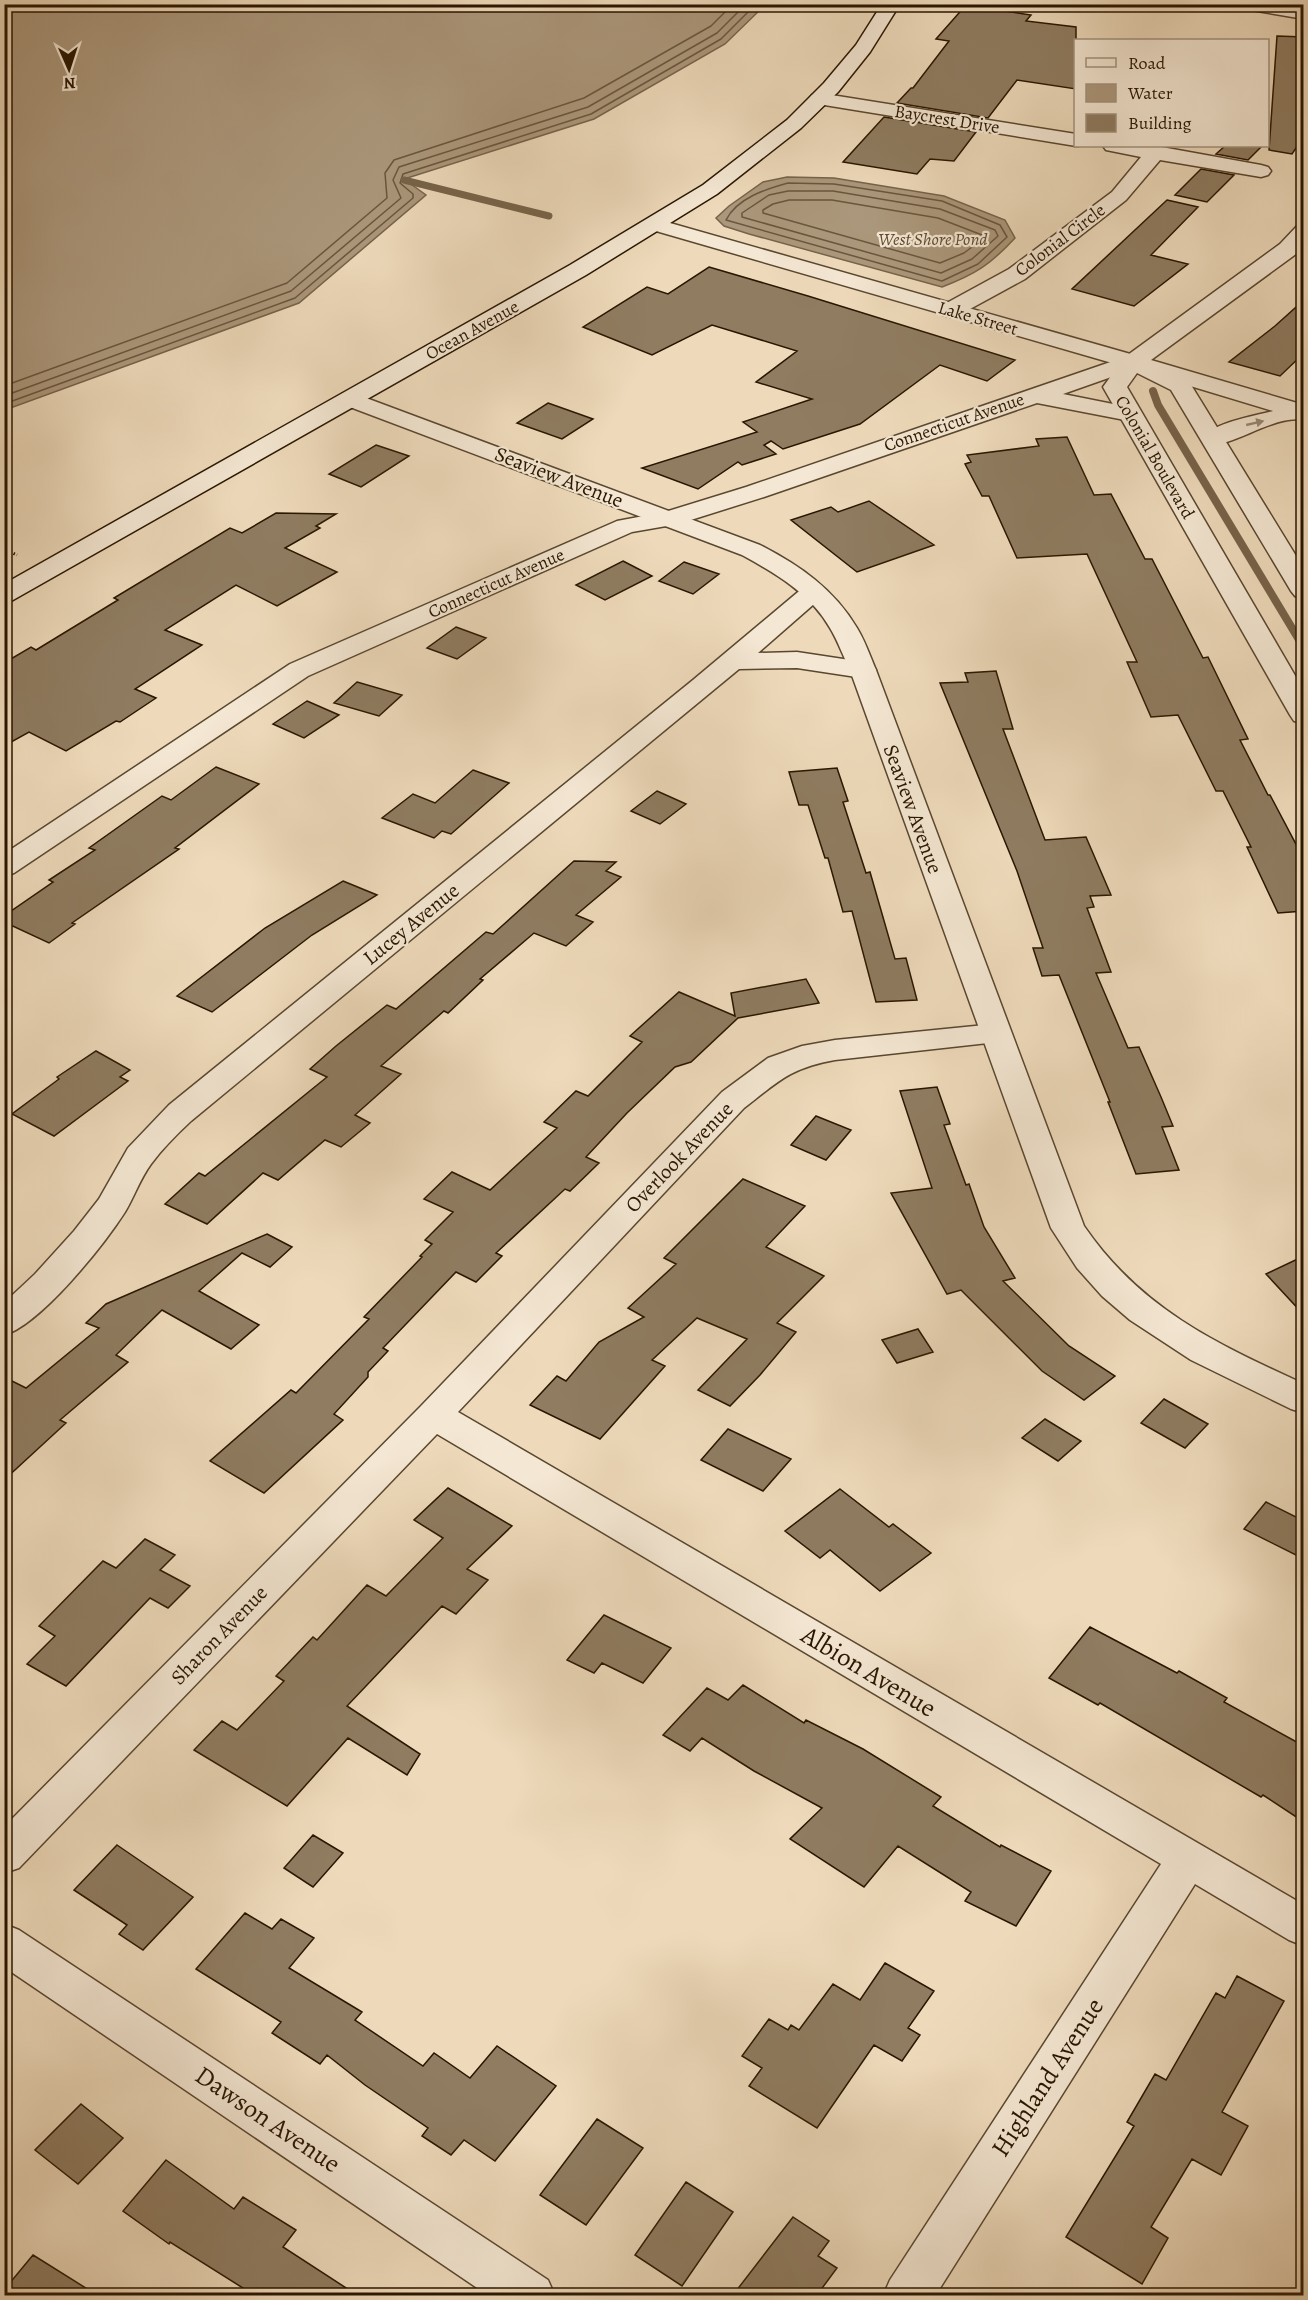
<svg xmlns="http://www.w3.org/2000/svg" width="1308" height="2300" font-family="Alegreya,serif">
<style>
.water{fill:#ab977b;stroke:#77634a;stroke-width:1.5}
.lines{fill:none;stroke-linecap:round;stroke-linejoin:round}
.shore{stroke:#6a563e;stroke-width:1.5}
.stream-far1{stroke:#77634a;stroke-width:7}
.stream{stroke:#77634a;stroke-width:8}
.building{fill:#8f7c61;stroke:#291600;stroke-width:1.5}
.minor-casing{stroke:#5a472f;stroke-width:3}
.tertiary-casing{stroke:#5a472f;stroke-width:3}
.secondary-casing{stroke:#291600;stroke-width:3}
.path{stroke:#291600;stroke-width:3;stroke-dasharray:1.5 2;stroke-linecap:butt}
.minor{fill:#f4e7d3;fill-rule:evenodd}
.tertiary{fill:#f4e7d3;fill-rule:evenodd}
.secondary{fill:#f4e7d3;fill-rule:evenodd}
.oneway{fill:#998974}
.labels{text-anchor:middle;stroke-width:4.5;stroke-linejoin:round;paint-order:stroke}
.far-street-label{font-size:18px;fill:#291600;stroke:#f4e7d3}
.far-water-label{font-size:18px;font-style:italic;fill:#5d4a31;stroke:#f4e7d3}
.street-label{font-size:21px;fill:#291600;stroke:#f4e7d3}
.near-street-label{font-size:26px;fill:#291600;stroke:#f4e7d3}
</style>
<rect width="100%" height="100%" fill="#eedabb"/>
<filter id="stains"><feTurbulence type="fractalNoise" baseFrequency=".00333" numOctaves="4"/><feColorMatrix values="0 0 0 0 .2 0 0 0 0 .09 0 0 0 0 .02 0 0 0 .5 -.17"/></filter>
<radialGradient id="worn" r=".72"><stop offset=".6" stop-color="#630" stop-opacity="0"/><stop offset="1" stop-color="#630" stop-opacity=".3"/></radialGradient>
<path class="water" d="M 5,4 L 765,4 L 765,5 L 725,44 L 594,119 L 404,179 L 426,195 L 299,303 L 5,410 Z
M 787,177 L 834,178 L 944,196 L 1005,220 L 1015,238 C 991,264 976,274 942,287 L 749,234 L 724,226 L 716,218 L 729,206 L 763,182 Z"/>
<g class="lines">
<path class="shore" d="M 788,183 L 834,184 L 942,201 L 1000,225 L 1007,237 L 978,264 L 942,281 L 726,220 C 737,198 766,189 788,183 Z
M 788,191 L 833,191 L 940,209 L 995,230 L 998,236 L 972,259 L 941,273 L 742,217 L 742,213 L 769,195 Z
M 789,200 L 832,200 L 938,218 L 982,235 L 984,238 L 964,253 L 940,263 L 763,213 L 763,210 L 773,204 Z
M 4,386 L 287,283 L 387,198 L 385,173 L 394,160 L 584,98 L 711,26 L 733,4
M 4,396 L 291,291 L 401,198 L 393,180 L 399,167 L 588,107 L 717,33 L 746,4
M 4,404 L 295,298 L 413,198 L 413,194 L 400,183 L 403,174 L 591,114 L 721,39 L 756,4"/>
<path class="stream-far1" d="M 404,180 L 549,216"/>
<path class="stream" d="M 1153,391 L 1158,405 L 1304,648"/>
</g>
<path class="building" d="M 966,5 L 1031,15 L 1026,21 L 1076,27 L 1076,89 L 1017,80 L 988,118 L 897,103 L 911,88 L 913,88 L 949,41 L 936,39 Z
M 1277,36 L 1304,37 L 1304,136 L 1292,154 L 1269,150 Z
M 884,117 L 976,132 L 954,161 L 930,159 L 917,174 L 843,162 Z
M 1225,146 L 1262,146 L 1248,160 L 1216,154 Z
M 1201,169 L 1234,175 L 1207,202 L 1175,195 Z
M 1167,200 L 1198,207 L 1151,255 L 1188,264 L 1134,306 L 1072,289 Z
M 709,267 L 808,296 L 1015,360 L 987,381 L 940,365 L 860,424 L 783,449 L 771,441 L 764,445 L 776,454 L 742,465 L 738,462 L 698,489 L 642,468 L 757,432 L 743,422 L 812,399 L 756,382 L 797,351 L 712,325 L 652,355 L 583,327 L 647,287 L 668,294 Z
M 1304,300 L 1304,353 L 1280,376 L 1229,362 L 1275,326 Z
M 548,403 L 593,419 L 562,439 L 517,423 Z
M 1067,437 L 1094,495 L 1111,494 L 1145,559 L 1152,559 L 1203,658 L 1208,657 L 1248,739 L 1240,740 L 1268,795 L 1270,795 L 1297,846 L 1304,848 L 1304,911 L 1278,913 L 1247,847 L 1251,847 L 1223,791 L 1216,791 L 1178,715 L 1151,717 L 1127,662 L 1137,662 L 1087,554 L 1017,558 L 989,496 L 982,496 L 965,464 L 971,462 L 967,455 L 1039,446 L 1036,439 Z
M 376,445 L 409,456 L 361,487 L 329,474 Z
M 869,501 L 934,545 L 857,572 L 791,520 L 831,507 L 838,512 Z
M 276,513 L 336,514 L 316,526 L 320,528 L 285,548 L 337,572 L 277,606 L 236,585 L 165,630 L 202,645 L 135,689 L 156,698 L 120,722 L 116,721 L 66,751 L 29,732 L 4,746 L 4,663 L 31,647 L 36,650 L 118,600 L 114,598 L 230,528 L 242,533 Z
M 623,561 L 652,576 L 605,600 L 576,585 Z
M 684,562 L 719,574 L 693,594 L 659,581 Z
M 456,627 L 486,638 L 457,659 L 427,648 Z
M 996,671 L 1013,729 L 1003,729 L 1045,840 L 1086,837 L 1111,895 L 1090,896 L 1094,907 L 1087,908 L 1111,972 L 1096,973 L 1128,1048 L 1139,1047 L 1161,1097 L 1173,1126 L 1162,1127 L 1179,1170 L 1136,1174 L 1108,1102 L 1110,1102 L 1059,975 L 1042,976 L 1033,948 L 1043,948 L 1017,871 L 940,683 L 968,682 L 965,673 Z
M 357,682 L 402,695 L 379,716 L 334,703 Z
M 307,701 L 339,715 L 304,738 L 273,724 Z
M 216,767 L 259,784 L 175,848 L 179,849 L 72,923 L 75,924 L 49,943 L 4,922 L 4,916 L 53,882 L 49,880 L 95,850 L 89,848 L 162,796 L 171,800 Z
M 837,768 L 848,801 L 843,802 L 866,873 L 870,872 L 895,959 L 906,958 L 917,1000 L 876,1002 L 852,911 L 843,912 L 828,858 L 825,858 L 808,805 L 799,805 L 789,772 Z
M 473,770 L 509,783 L 451,834 L 442,831 L 434,838 L 382,818 L 413,794 L 435,803 Z
M 657,791 L 686,804 L 660,824 L 631,811 Z
M 574,861 L 616,862 L 606,871 L 621,877 L 576,915 L 593,922 L 566,946 L 534,933 L 480,979 L 483,980 L 448,1013 L 444,1011 L 381,1066 L 401,1074 L 355,1115 L 370,1123 L 341,1147 L 325,1140 L 278,1180 L 263,1173 L 207,1224 L 165,1204 L 199,1173 L 205,1176 L 327,1077 L 310,1069 L 336,1046 L 387,1005 L 396,1009 L 486,932 L 493,934 Z
M 343,881 L 377,895 L 312,935 L 212,1012 L 177,996 L 265,928 Z
M 806,979 L 819,1003 L 738,1018 L 691,1062 L 675,1067 L 627,1113 L 586,1157 L 599,1163 L 570,1191 L 565,1189 L 496,1253 L 502,1256 L 476,1282 L 456,1272 L 383,1348 L 388,1351 L 368,1372 L 368,1377 L 334,1414 L 343,1420 L 264,1493 L 210,1461 L 291,1390 L 296,1393 L 369,1319 L 364,1317 L 422,1257 L 420,1256 L 432,1244 L 425,1240 L 453,1212 L 424,1199 L 452,1172 L 490,1190 L 557,1128 L 544,1122 L 576,1091 L 588,1096 L 642,1042 L 630,1036 L 679,992 L 735,1016 L 731,993 Z
M 96,1051 L 130,1070 L 120,1077 L 128,1081 L 54,1136 L 12,1114 L 59,1079 L 57,1077 Z
M 937,1087 L 950,1124 L 944,1125 L 966,1185 L 969,1184 L 984,1227 L 1015,1278 L 1003,1281 L 1069,1346 L 1115,1376 L 1084,1400 L 1042,1371 L 961,1290 L 947,1294 L 891,1193 L 932,1188 L 900,1091 Z
M 816,1116 L 851,1130 L 826,1160 L 791,1145 Z
M 743,1179 L 805,1206 L 766,1247 L 824,1276 L 777,1323 L 796,1332 L 760,1375 L 730,1406 L 698,1390 L 747,1339 L 697,1318 L 652,1360 L 665,1366 L 600,1439 L 530,1405 L 557,1376 L 566,1381 L 599,1342 L 644,1317 L 628,1308 L 676,1264 L 664,1258 Z
M 267,1234 L 292,1247 L 270,1267 L 242,1253 L 199,1291 L 259,1325 L 231,1349 L 162,1310 L 116,1355 L 128,1362 L 60,1420 L 66,1423 L 4,1480 L 4,1377 L 26,1388 L 99,1328 L 86,1323 L 106,1304 Z
M 1304,1256 L 1304,1315 L 1266,1274 Z
M 918,1329 L 933,1352 L 897,1363 L 882,1340 Z
M 1164,1399 L 1208,1424 L 1185,1448 L 1141,1423 Z
M 1045,1419 L 1081,1441 L 1058,1461 L 1022,1438 Z
M 728,1429 L 791,1459 L 763,1491 L 701,1460 Z
M 448,1488 L 512,1526 L 467,1569 L 488,1580 L 456,1614 L 442,1606 L 347,1706 L 420,1754 L 407,1775 L 348,1738 L 287,1806 L 194,1750 L 222,1721 L 237,1730 L 284,1681 L 276,1676 L 313,1637 L 317,1640 L 367,1585 L 386,1596 L 443,1538 L 414,1520 Z
M 840,1489 L 889,1527 L 893,1524 L 931,1553 L 880,1591 L 830,1550 L 820,1558 L 785,1531 Z
M 1266,1502 L 1304,1521 L 1304,1559 L 1244,1529 Z
M 145,1539 L 175,1555 L 160,1570 L 190,1586 L 168,1608 L 150,1598 L 66,1686 L 27,1664 L 55,1636 L 39,1626 L 103,1561 L 116,1568 Z
M 604,1615 L 671,1648 L 643,1683 L 602,1663 L 594,1673 L 567,1660 Z
M 1090,1627 L 1177,1673 L 1179,1671 L 1227,1698 L 1224,1702 L 1304,1746 L 1304,1822 L 1263,1795 L 1261,1797 L 1100,1703 L 1098,1705 L 1049,1678 Z
M 743,1685 L 804,1723 L 806,1720 L 863,1749 L 941,1797 L 933,1806 L 1000,1847 L 1001,1845 L 1051,1871 L 1016,1926 L 965,1901 L 971,1892 L 898,1846 L 864,1887 L 790,1839 L 822,1808 L 754,1771 L 702,1738 L 690,1751 L 663,1735 L 707,1688 L 728,1700 Z
M 313,1835 L 343,1853 L 313,1887 L 284,1868 Z
M 117,1845 L 193,1897 L 143,1950 L 119,1934 L 127,1925 L 74,1890 Z
M 245,1913 L 272,1929 L 281,1919 L 314,1938 L 289,1968 L 362,2012 L 355,2020 L 423,2066 L 434,2053 L 470,2078 L 497,2046 L 556,2086 L 495,2161 L 464,2140 L 451,2155 L 422,2136 L 428,2128 L 365,2085 L 327,2055 L 320,2064 L 272,2033 L 281,2022 L 196,1969 Z
M 885,1963 L 934,1991 L 908,2028 L 920,2035 L 902,2061 L 874,2045 L 817,2128 L 749,2086 L 762,2068 L 742,2056 L 769,2019 L 788,2030 L 791,2025 L 799,2030 L 833,1984 L 860,2000 Z
M 1237,1976 L 1284,2001 L 1222,2112 L 1248,2126 L 1221,2175 L 1192,2159 L 1151,2227 L 1168,2238 L 1142,2284 L 1066,2237 L 1134,2126 L 1127,2122 L 1155,2074 L 1166,2080 L 1216,1993 L 1225,1998 Z
M 81,2104 L 123,2138 L 78,2184 L 35,2150 Z
M 597,2119 L 643,2148 L 586,2225 L 540,2195 Z
M 166,2160 L 234,2209 L 243,2197 L 296,2230 L 283,2247 L 357,2295 L 254,2295 L 170,2242 L 169,2244 L 123,2211 Z
M 686,2182 L 733,2212 L 682,2286 L 635,2255 Z
M 793,2217 L 829,2241 L 818,2256 L 837,2268 L 817,2295 L 733,2295 Z
M 33,2255 L 97,2295 L 4,2295 L 4,2290 Z"/>
<g class="lines">
<defs>
<path id="minor" d="M 1236,4 L 1280,4 L 1304,8 L 1304,19 L 1245,9 Z
M 819,93 L 1076,134 L 1076,146 L 1078,146 L 1076,146 L 812,103 L 809,99 L 812,95 Z
M 1103,146 L 1156,146 L 1261,165 L 1268,167 L 1271,171 L 1268,175 L 1261,177 L 1160,160 L 1126,200 L 1025,279 L 959,315 L 951,317 L 943,315 L 940,310 L 943,305 L 1009,269 L 1112,192 L 1141,157 L 1106,150 Z
M 1304,224 L 1304,244 L 1296,254 L 1151,360 L 1304,405 L 1304,420 C 1273,414 1230,450 1205,444 L 1201,439 C 1212,423 1254,416 1273,411 L 1134,369 L 1063,394 L 1138,409 L 1142,414 L 1138,419 L 1130,421 L 1037,403 L 764,497 L 678,524 L 632,532 L 308,676 L 14,873 L 4,876 L 4,854 L 290,664 L 617,521 L 665,512 L 746,487 L 1125,357 L 1280,244 L 1297,226 Z
M 813,584 L 822,587 L 826,592 L 822,597 L 758,653 L 797,652 L 863,662 L 872,664 L 876,670 L 872,676 L 863,678 L 797,668 L 739,669 L 191,1121 C 177,1134 163,1148 151,1164 C 140,1179 134,1197 125,1212 C 104,1245 40,1325 4,1335 L 4,1303 L 35,1274 L 74,1231 L 99,1199 L 128,1148 L 169,1105 L 693,680 L 804,587 Z
M 995,1024 L 1006,1027 L 1011,1034 L 1006,1041 L 835,1060 C 790,1068 779,1081 744,1108 L 458,1412 L 1304,1905 L 1304,1946 L 1289,1940 L 1195,1884 L 935,2296 L 883,2296 L 890,2280 L 1161,1864 L 437,1434 L 19,1868 L 4,1873 L 4,1827 L 421,1406 L 722,1092 L 768,1058 L 802,1046 L 835,1040 Z
M 4,1924 L 19,1930 L 548,2280 L 555,2296 L 489,2296 L 4,1967 Z"/>
<path id="tertiary" d="M 656,219 L 1141,357 L 1188,380 L 1304,569 L 1304,599 L 1295,596 L 1291,591 L 1171,390 L 1137,373 L 1127,387 L 1304,691 L 1304,723 L 1294,721 L 1290,715 L 1103,387 L 1119,365 L 649,229 L 645,225 L 649,221 Z
M 350,392 L 760,545 C 799,565 834,589 857,628 C 865,641 870,656 876,670 L 1084,1226 C 1141,1309 1215,1343 1304,1384 L 1304,1413 L 1291,1409 L 1191,1360 L 1130,1320 L 1102,1296 L 1077,1268 L 1051,1228 L 850,670 C 843,656 838,641 830,628 C 811,594 775,573 742,555 L 342,404 L 338,399 L 342,394 Z"/>
<path id="secondary" d="M 882,4 L 900,4 L 870,52 L 838,92 L 801,128 L 717,194 L 586,275 L 13,600 L 4,603 L 4,584 L 570,265 L 703,185 L 787,120 L 824,83 L 856,45 Z"/>
</defs>
<use href="#minor" class="minor-casing"/>
<use href="#tertiary" class="tertiary-casing"/>
<use href="#secondary" class="secondary-casing"/>
<path class="path" d="M 4,549 L 17,555"/>
<use href="#minor" class="minor"/>
<use href="#tertiary" class="tertiary"/>
<use href="#secondary" class="secondary"/>
</g>
<defs><path id="oneway-solid" d="M-6-.8H1V-3.2L6.5 0L1 3.2V.8H-6Z" transform="scale(1.5)"/></defs>
<use class="oneway" href="#oneway-solid" transform="translate(1255 423) rotate(-13)"/>
<g class="labels">
<g class="far-street-label">
<text transform="translate(947 119) rotate(9)" y="6">Baycrest Drive</text>
<text transform="translate(1060 240) rotate(-37)" y="6">Colonial Circle</text>
<text transform="translate(978 318) rotate(16)" y="6">Lake Street</text>
<text transform="translate(472 330) rotate(-29)" y="6">Ocean Avenue</text>
<text transform="translate(954 422) rotate(-19)" y="6">Connecticut Avenue</text>
<text transform="translate(1155 457) rotate(60)" y="6">Colonial Boulevard</text>
<text transform="translate(496 583) rotate(-24)" y="6">Connecticut Avenue</text>
</g>
<g class="far-water-label">
<text x="933" y="245">West Shore Pond</text>
</g>
<g class="street-label">
<text transform="translate(559 477) rotate(21)" y="7">Seaview Avenue</text>
<text transform="translate(913 809) rotate(70)" y="7">Seaview Avenue</text>
<text transform="translate(411 924) rotate(-39)" y="7">Lucey Avenue</text>
<text transform="translate(679 1157) rotate(-46)" y="7">Overlook Avenue</text>
<text transform="translate(219 1635) rotate(-46)" y="7">Sharon Avenue</text>
</g>
<g class="near-street-label">
<text transform="translate(869 1671) rotate(31)" y="9">Albion Avenue</text>
<text transform="translate(1047 2077) rotate(-57)" y="9">Highland Avenue</text>
<text transform="translate(268 2119) rotate(34)" y="9">Dawson Avenue</text>
</g>
</g>
<rect width="1308" height="2300" fill="none" stroke="#eedabb" stroke-width="24"/>
<rect x="6" y="6" width="1296" height="2288" fill="none" stroke="#291600" stroke-width="3"/>
<rect x="12" y="12" width="1284" height="2276" fill="none" stroke="#291600" stroke-width="1.5"/>
<rect x="1074" y="39" width="195" height="108" fill="#f4e7d3" stroke="#a3937f" stroke-width="1.5"/>
<rect x="1086" y="58" width="30" height="9" fill="#f4e7d3" stroke="#a3937f" stroke-width="1.5"/>
<text x="1128" y="69" font-size="18" fill="#291600">Road</text>
<rect x="1086" y="84" width="30" height="18" fill="#ab977b" stroke="#a3937f" stroke-width="1.5"/>
<text x="1128" y="99" font-size="18" fill="#291600">Water</text>
<rect x="1086" y="114" width="30" height="18" fill="#8f7c61" stroke="#a3937f" stroke-width="1.5"/>
<text x="1128" y="129" font-size="18" fill="#291600">Building</text>
<g transform="translate(69 69) rotate(177)" stroke="#f4e7d3" stroke-width="4.5" paint-order="stroke">
<path d="M0-4.5L10 22L0 15L-10 22Z" fill="#291600"/>
<text y="-9" font-size="16" font-weight="bold" text-anchor="middle" fill="#291600">N</text>
</g>
<rect width="100%" height="100%" filter="url(#stains)"/>
<rect width="100%" height="100%" fill="url(#worn)"/>
</svg>
